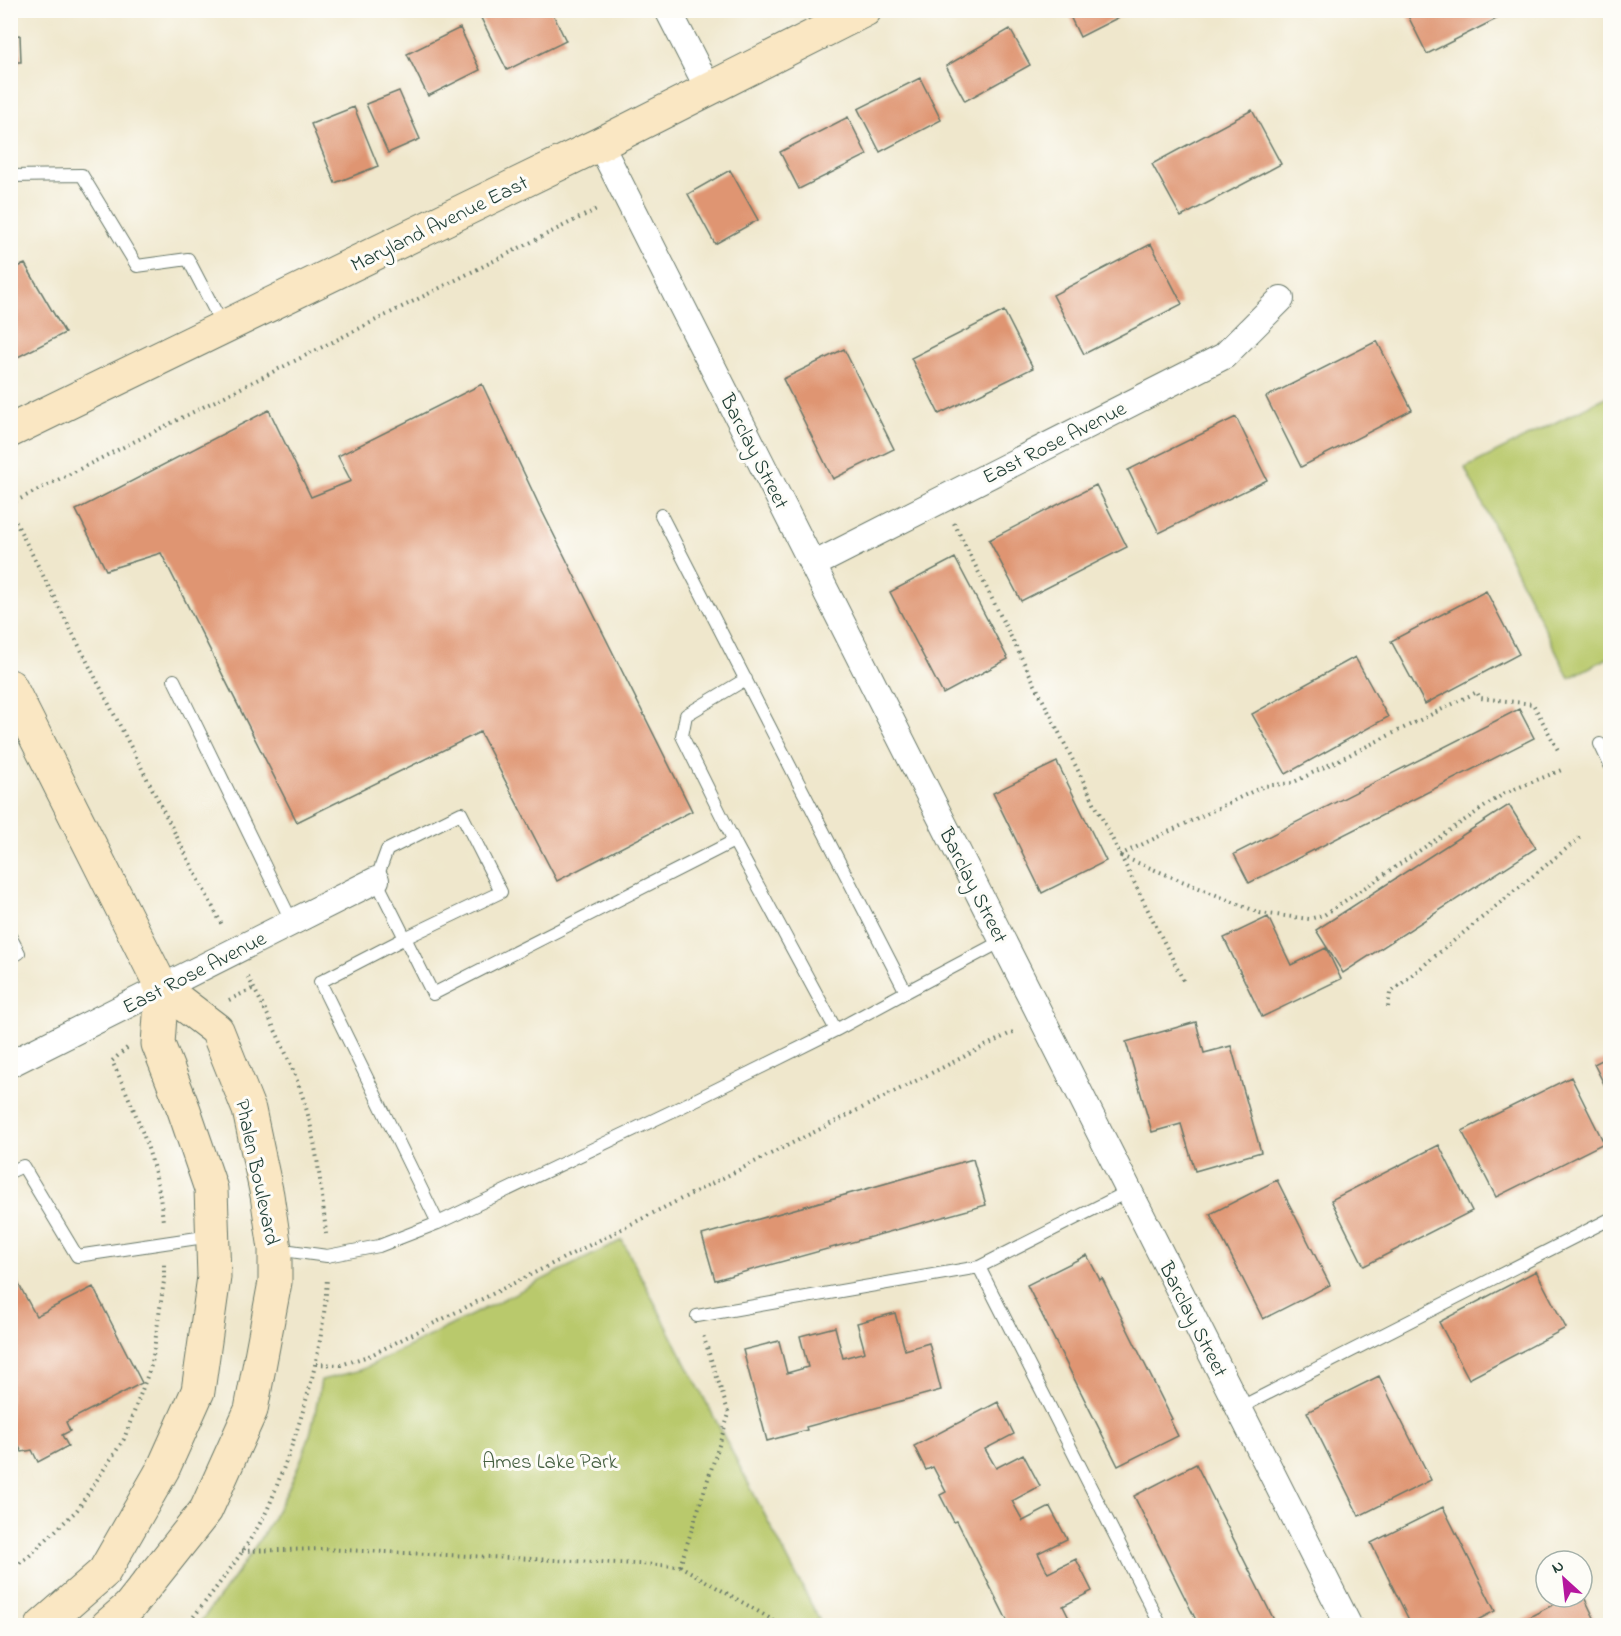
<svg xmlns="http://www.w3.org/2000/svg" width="1621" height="1636" font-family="'Indie Flower',sans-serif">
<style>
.green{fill:#b9c96c;stroke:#6c8350;stroke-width:1.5}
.building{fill:#df9572}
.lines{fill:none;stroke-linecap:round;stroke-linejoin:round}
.service-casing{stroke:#687869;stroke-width:14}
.minor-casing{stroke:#687869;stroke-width:28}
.secondary-casing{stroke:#687869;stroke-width:35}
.path{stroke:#687869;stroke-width:4;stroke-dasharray:1.5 4.5;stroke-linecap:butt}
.service{stroke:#fff;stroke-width:12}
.minor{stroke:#fff;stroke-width:26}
.secondary{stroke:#fae7c3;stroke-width:33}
.labels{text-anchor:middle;stroke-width:6;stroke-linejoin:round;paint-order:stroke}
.street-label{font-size:21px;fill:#1f3d34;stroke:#fdfcf7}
.park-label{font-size:21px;fill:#466042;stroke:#fdfcf7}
</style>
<rect width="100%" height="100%" fill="#fdfcf7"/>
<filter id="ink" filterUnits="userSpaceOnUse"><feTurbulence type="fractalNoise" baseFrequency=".0167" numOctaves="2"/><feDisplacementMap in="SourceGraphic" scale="12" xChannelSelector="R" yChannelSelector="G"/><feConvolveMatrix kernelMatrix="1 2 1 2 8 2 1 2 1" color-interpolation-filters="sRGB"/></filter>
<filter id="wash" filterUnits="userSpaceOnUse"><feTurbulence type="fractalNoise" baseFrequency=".008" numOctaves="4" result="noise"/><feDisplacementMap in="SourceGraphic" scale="24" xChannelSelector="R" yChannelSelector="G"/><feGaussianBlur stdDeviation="1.35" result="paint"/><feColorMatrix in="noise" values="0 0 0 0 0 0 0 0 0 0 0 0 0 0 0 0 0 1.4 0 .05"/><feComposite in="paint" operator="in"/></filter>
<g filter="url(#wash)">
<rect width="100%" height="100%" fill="#efe7cc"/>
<path class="green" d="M 1610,395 L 1610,657 L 1569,678 L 1465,468 Z
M 622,1240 L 822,1625 L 198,1625 C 243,1567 288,1506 310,1434 C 315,1417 318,1398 321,1380 L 361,1370 Z"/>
<g id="blocks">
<path class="building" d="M 496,10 L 551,10 L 566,41 L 507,70 L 481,18 Z
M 1067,10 L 1133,10 L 1080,37 Z
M 1405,10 L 1514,10 L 1427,54 Z
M 460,28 L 480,70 L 428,96 L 407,54 Z
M 1010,29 L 1030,65 L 965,101 L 946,66 Z
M 20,35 L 21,62 L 10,62 L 10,36 Z
M 920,78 L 941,120 L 880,152 L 858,109 Z
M 399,91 L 420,139 L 388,153 L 366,104 Z
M 354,107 L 378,166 L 335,183 L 311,124 Z
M 1252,110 L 1281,164 L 1181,217 L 1152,164 Z
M 848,117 L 867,155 L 799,189 L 780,152 Z
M 730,170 L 758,220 L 715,244 L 688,194 Z
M 1151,244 L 1182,304 L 1084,354 L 1053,295 Z
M 25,264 L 65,333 L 10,361 L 10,270 Z
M 1004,311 L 1033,368 L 939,414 L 911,358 Z
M 1377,341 L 1412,410 L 1301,467 L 1266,397 Z
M 844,349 L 894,449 L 833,479 L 783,379 Z
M 482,384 L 540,507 L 692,811 L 557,881 L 480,732 L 297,822 L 161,553 L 106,570 L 76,510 L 269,410 L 311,497 L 351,481 L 338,456 Z
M 1236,417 L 1267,480 L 1159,533 L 1128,470 Z
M 1096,485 L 1127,547 L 1021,601 L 989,540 Z
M 955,558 L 1008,659 L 943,694 L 890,592 Z
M 1486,591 L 1519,654 L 1425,704 L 1391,641 Z
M 1355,657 L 1388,717 L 1286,774 L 1252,714 Z
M 1519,709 L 1534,738 L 1249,883 L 1234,854 Z
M 1057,762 L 1106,861 L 1042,893 L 993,793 Z
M 1509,805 L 1536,848 L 1343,973 L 1316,930 Z
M 1268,917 L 1291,965 L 1326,948 L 1341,979 L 1262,1017 L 1224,938 Z
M 1196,1022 L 1204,1053 L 1231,1046 L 1261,1152 L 1195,1171 L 1181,1124 L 1152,1132 L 1126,1042 Z
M 1610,1056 L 1610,1096 L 1594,1064 Z
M 1571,1077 L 1604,1143 L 1496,1197 L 1462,1131 Z
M 1439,1145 L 1472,1211 L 1364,1266 L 1331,1200 Z
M 973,1159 L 986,1205 L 715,1280 L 702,1235 Z
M 1277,1180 L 1330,1285 L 1263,1319 L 1210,1214 Z
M 1087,1255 L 1100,1280 L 1102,1278 L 1172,1419 L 1170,1420 L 1178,1436 L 1118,1466 L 1027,1285 Z
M 10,1268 L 36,1316 L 93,1287 L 142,1383 L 66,1422 L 70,1431 L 62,1435 L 68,1446 L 38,1462 L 32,1450 L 22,1452 L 17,1443 L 10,1446 Z
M 1536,1271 L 1566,1328 L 1469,1379 L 1439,1322 Z
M 895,1313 L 905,1350 L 929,1343 L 941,1390 L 806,1427 L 807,1430 L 767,1441 L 743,1350 L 779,1341 L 787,1373 L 808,1367 L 800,1336 L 835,1327 L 843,1358 L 865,1352 L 857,1323 Z
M 1379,1376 L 1431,1480 L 1359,1516 L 1307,1412 Z
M 998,1402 L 1014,1434 L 985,1449 L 996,1468 L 1023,1454 L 1040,1486 L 1012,1501 L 1023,1521 L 1050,1507 L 1067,1539 L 1038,1553 L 1048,1573 L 1076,1559 L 1092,1591 L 1063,1606 L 1073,1626 L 1010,1626 L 957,1521 L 954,1522 L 940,1495 L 946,1492 L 933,1467 L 926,1470 L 914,1446 Z
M 1196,1464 L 1277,1626 L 1199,1626 L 1134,1496 Z
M 1443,1507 L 1495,1611 L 1466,1626 L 1412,1626 L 1371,1543 Z
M 1568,1597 L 1584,1597 L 1598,1626 L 1512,1626 Z"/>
</g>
</g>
<g filter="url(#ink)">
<use href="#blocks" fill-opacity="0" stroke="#687869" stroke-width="1.5"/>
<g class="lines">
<defs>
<path id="service" d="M 10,176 L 82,175 L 137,266 L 188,259 L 223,326
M 746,679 L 686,715 L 682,736 L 734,841 L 836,1030
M 174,680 L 292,922
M 1600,744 L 1610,765
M 461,813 L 501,892 L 405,938 L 376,880 L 387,850 Z
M 10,936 L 19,953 L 10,958
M 906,992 L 1002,941
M 10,1172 L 23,1166 L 77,1256 L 211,1236
M 438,1223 L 320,982 L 405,938 L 433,994 L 734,841
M 276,1249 L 327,1256 L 379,1246 L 438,1223 L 683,1106 L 836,1030 L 906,992 L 661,515
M 979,1267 L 1161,1626
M 697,1316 L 979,1267 L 1129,1191
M 1239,1408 L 1610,1219"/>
<path id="minor" d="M 668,10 L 709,90
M 600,144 L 1349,1626
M 813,565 L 1224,356 L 1281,299
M 10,1064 L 376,880"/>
<path id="secondary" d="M 10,431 L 600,144 L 865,10
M 10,686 L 162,988 L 217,1030 L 249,1110 L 267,1195 L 275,1249 L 275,1282 L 251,1410 L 206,1510 L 129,1607 L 107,1626
M 42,1626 L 104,1572 L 163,1469 L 198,1391 L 214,1277 L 211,1189 L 184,1110 L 158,1044 L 162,988"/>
</defs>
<use href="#service" class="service-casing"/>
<use href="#minor" class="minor-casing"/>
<use href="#secondary" class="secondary-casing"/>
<path class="path" d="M 10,504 L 599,208
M 10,511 L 223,927
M 954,523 L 1185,984
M 1120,855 L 1264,786 L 1292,783 L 1477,692 L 1480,698 L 1533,704 L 1558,750
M 1121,856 L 1260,913 L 1309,919 L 1324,915 L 1505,793 L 1564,769
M 248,977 C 271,1021 295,1066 308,1115 C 318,1154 322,1194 326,1234
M 229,1000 L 254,988
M 1388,1007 L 1390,993 L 1583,835
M 127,1048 L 112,1061 C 136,1112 159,1165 163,1223
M 316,1364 L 341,1365 L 371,1355 L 1017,1030
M 242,1551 L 322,1549 L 680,1566 L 783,1626
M 680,1566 L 729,1414 L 703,1335
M 10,1570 L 27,1558 L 77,1510 L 124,1439 L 152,1363 L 164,1281 L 164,1263
M 186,1626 C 214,1591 241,1557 263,1518 C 271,1504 276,1487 282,1472 C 306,1409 324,1345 327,1277"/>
<use href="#service" class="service"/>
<use href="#minor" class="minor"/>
<use href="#secondary" class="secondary"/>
</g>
</g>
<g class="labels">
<g class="street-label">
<text transform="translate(439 223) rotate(-26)" y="7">Maryland Avenue East</text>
<text transform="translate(1054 442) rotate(-27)" y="7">East Rose Avenue</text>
<text transform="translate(755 451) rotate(63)" y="7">Barclay Street</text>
<text transform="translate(974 885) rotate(63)" y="7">Barclay Street</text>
<text transform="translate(194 972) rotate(-27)" y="7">East Rose Avenue</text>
<text transform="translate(258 1172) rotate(78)" y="7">Phalen Boulevard</text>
<text transform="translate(1194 1319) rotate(63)" y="7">Barclay Street</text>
</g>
<g class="park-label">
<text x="550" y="1468">Ames Lake Park</text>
</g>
</g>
<rect width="1621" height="1636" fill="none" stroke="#fdfcf7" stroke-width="36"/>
<g transform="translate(1564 1579) rotate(333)"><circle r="28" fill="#fdfcf7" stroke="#a4b0a9" stroke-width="1.5"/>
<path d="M0-4.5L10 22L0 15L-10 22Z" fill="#b5179e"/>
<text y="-9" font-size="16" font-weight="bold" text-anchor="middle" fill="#1f3d34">N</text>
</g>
</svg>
